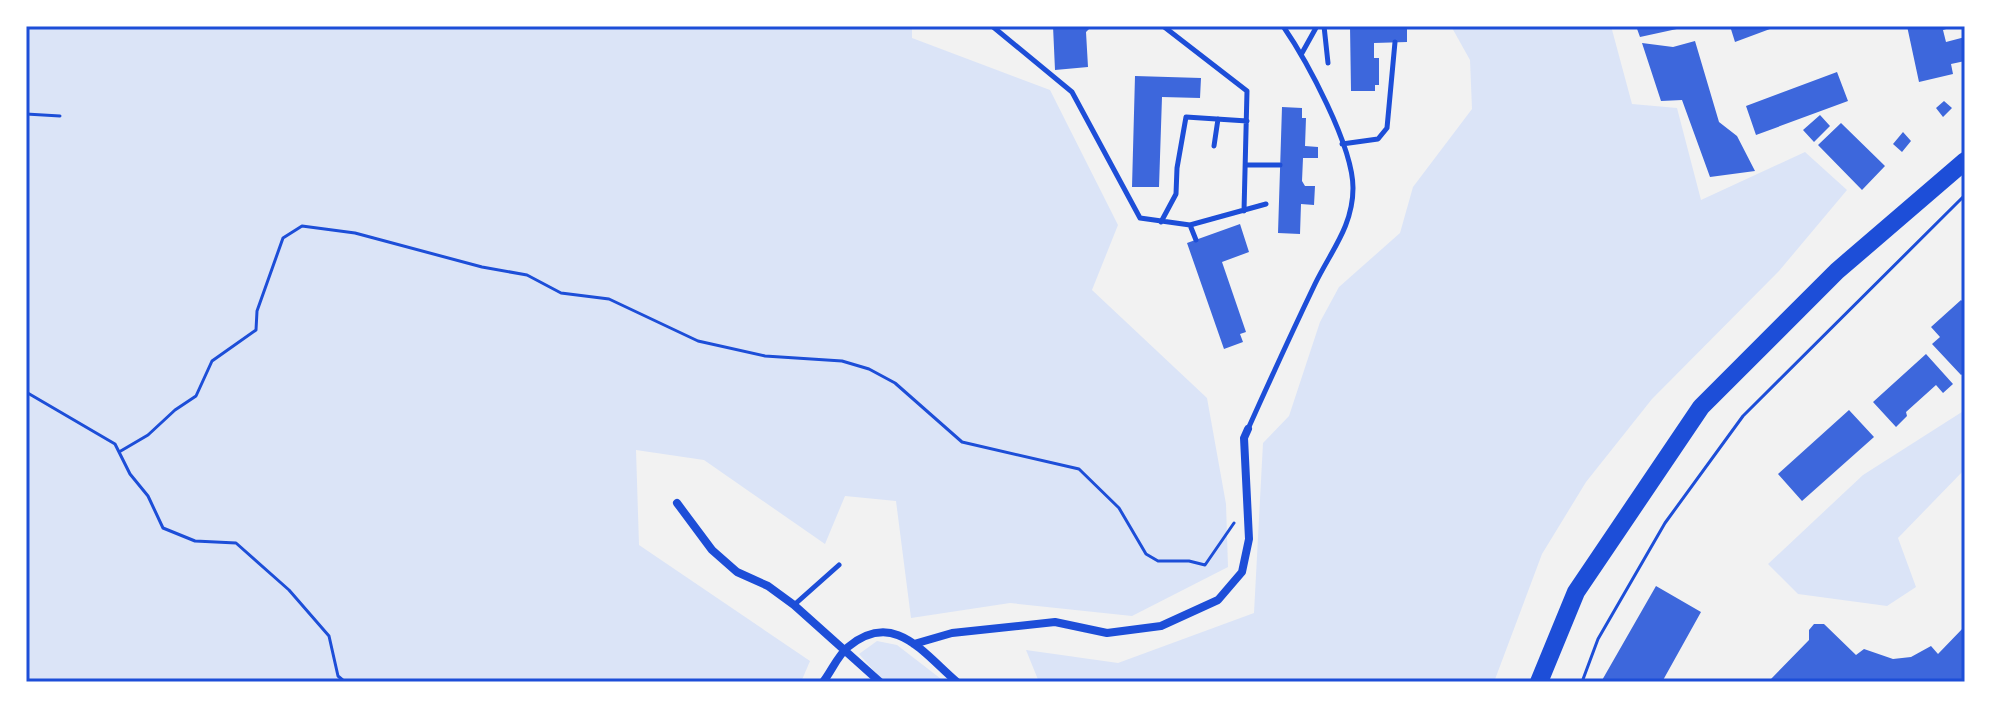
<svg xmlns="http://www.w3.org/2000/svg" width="1991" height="708" font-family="'Golos Text',sans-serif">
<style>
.green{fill:#dbe4f7}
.building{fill:#3d67dc}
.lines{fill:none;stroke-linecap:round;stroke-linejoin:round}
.path{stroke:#1d4ed8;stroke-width:3}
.service{stroke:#1d4ed8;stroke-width:5}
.minor{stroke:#1d4ed8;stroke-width:8}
.primary{stroke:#1d4ed8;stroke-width:18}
.neatline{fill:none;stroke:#1d4ed8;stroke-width:3}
</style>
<rect width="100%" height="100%" fill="#f2f2f2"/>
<path class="green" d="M 26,26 L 912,26 L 912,38 L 1050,90 L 1118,225 L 1092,290 L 1207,398 L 1226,504 L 1228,567 L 1132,616 L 1010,603 L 911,618 L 896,501 L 845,496 L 825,544 L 704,460 L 636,450 L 639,545 L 810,661 L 801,682 L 26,682 Z
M 1451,26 L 1611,26 L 1632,104 L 1677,108 L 1701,200 L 1805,152 L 1847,190 L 1779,271 L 1652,399 L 1586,482 L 1542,554 L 1494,682 L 1039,682 L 1026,650 L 1118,663 L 1254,613 L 1263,443 L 1289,416 L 1320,322 L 1339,287 L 1400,233 L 1413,187 L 1472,109 L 1470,60 Z
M 1965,410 L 1965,469 L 1898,538 L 1916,587 L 1887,606 L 1798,594 L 1768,564 L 1863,475 Z
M 877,641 L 897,645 L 945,682 L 884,682 L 859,654 Z"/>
<path class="building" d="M 1053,26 L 1092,26 L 1086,32 L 1088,67 L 1055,70 Z
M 1350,26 L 1407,26 L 1407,42 L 1374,43 L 1374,58 L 1379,58 L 1379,85 L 1375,85 L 1375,91 L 1351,91 Z
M 1636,26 L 1686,26 L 1686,27 L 1640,37 Z
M 1730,26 L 1778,26 L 1735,42 Z
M 1907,26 L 1956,26 L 1943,30 L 1946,42 L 1965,37 L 1965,61 L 1951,64 L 1953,74 L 1919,82 Z
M 1695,41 L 1719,122 L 1737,136 L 1755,171 L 1710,177 L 1682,100 L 1661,101 L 1642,43 L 1673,47 Z
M 1837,72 L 1848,101 L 1756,135 L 1746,106 Z
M 1135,76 L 1201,78 L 1200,98 L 1162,97 L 1159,187 L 1132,187 Z
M 1944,101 L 1952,108 L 1943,117 L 1936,108 Z
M 1282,107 L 1302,108 L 1302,118 L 1306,118 L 1305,146 L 1318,147 L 1318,158 L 1303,158 L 1302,181 L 1305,186 L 1315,186 L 1314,205 L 1301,204 L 1300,234 L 1278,233 Z
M 1820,115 L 1830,126 L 1814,142 L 1803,130 Z
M 1841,123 L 1885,166 L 1862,190 L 1818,145 Z
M 1903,132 L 1911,141 L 1902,152 L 1893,144 Z
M 1240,224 L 1249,252 L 1222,262 L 1246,332 L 1240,334 L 1243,342 L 1224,349 L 1187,243 Z
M 1961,300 L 1965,304 L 1965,372 L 1961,375 L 1932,344 L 1940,337 L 1931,327 Z
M 1926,354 L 1953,384 L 1943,393 L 1936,385 L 1906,412 L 1907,416 L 1896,427 L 1873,402 Z
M 1849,410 L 1874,437 L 1802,501 L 1778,474 Z
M 1656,586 L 1701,612 L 1662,682 L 1601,682 Z
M 1814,624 L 1824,624 L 1856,655 L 1864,649 L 1893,659 L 1911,657 L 1931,646 L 1938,654 L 1965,626 L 1965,682 L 1774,682 L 1771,679 L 1809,640 L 1809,630 Z"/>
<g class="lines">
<path class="path" d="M 26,114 L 60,116
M 26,392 L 115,444 L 130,474 L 148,496 L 163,528 L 195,541 L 236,543 L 289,590 L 329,636 L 338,676 L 345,682
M 119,452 L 148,435 L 175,410 L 196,396 L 212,361 L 256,330 L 257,311 L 283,238 L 302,226 L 355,233 L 482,267 L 527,275 L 561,293 L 609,299 L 698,341 L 765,356 L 842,361 L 869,369 L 895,383 L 962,442 L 1079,469 L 1119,508 L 1146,554 L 1158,561 L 1189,561 L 1205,565 L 1234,523
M 1582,682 L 1598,639 L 1665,523 L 1743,416 L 1965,195"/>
<path class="service" d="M 992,26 L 1072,92 L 1140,218 L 1190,225 L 1266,204
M 1163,26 L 1247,91 L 1244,211
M 1324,26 L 1328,63
M 1302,53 L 1317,26
M 1342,144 L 1378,139 L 1387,128 L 1395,42
M 1214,146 L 1218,119
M 1246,165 L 1280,165
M 1161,222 L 1176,194 L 1177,168 L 1186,117 L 1247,121
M 1190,225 L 1196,240
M 1248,429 C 1270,380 1292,332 1315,284 C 1331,251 1353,226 1353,188 C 1353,146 1307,61 1283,26
M 794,605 L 839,565"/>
<path class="minor" d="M 677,503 L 712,550 L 737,572 L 768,586 L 794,605 L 880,682
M 914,644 L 952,633 L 1055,622 L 1107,633 L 1161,626 L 1218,600 L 1242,572 L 1249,539 L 1244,438 L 1248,429
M 823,682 C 831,672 838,655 848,647 C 894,609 923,653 957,682"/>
<path class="primary" d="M 1539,682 L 1576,592 L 1701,407 L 1837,271 L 1965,161"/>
</g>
<rect width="1991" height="708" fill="none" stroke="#ffffff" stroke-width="56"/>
<rect x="28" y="28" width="1935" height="652" class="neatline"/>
</svg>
